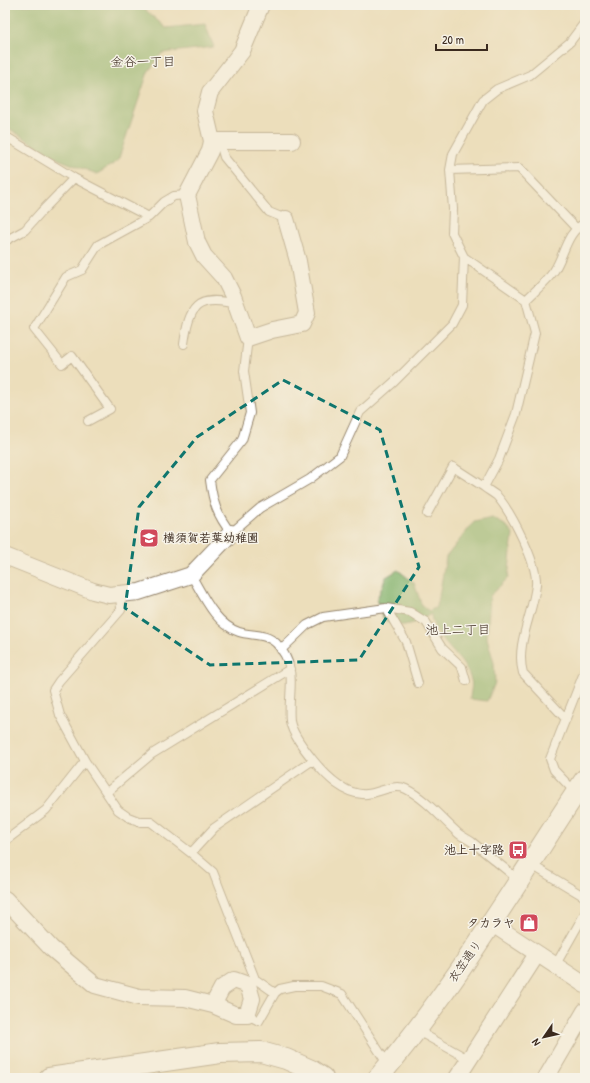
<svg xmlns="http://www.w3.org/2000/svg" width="590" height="1083" font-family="'Patrick Hand','Klee One',sans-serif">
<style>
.forest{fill:#84b26c;stroke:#606e45}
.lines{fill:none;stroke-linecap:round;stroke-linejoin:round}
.service-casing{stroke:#94846c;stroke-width:10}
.minor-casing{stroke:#94846c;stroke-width:18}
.tertiary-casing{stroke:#94846c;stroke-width:22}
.service{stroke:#fff;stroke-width:8}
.minor{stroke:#fff;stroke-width:16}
.tertiary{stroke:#fff;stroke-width:20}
.marked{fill:none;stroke:#0f766e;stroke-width:3;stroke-dasharray:8 5;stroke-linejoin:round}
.labels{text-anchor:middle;stroke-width:3;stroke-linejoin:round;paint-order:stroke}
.poi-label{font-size:12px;font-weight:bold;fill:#3b2a1e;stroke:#f7f3e8;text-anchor:end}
.street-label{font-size:12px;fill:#3b2a1e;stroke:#f7f3e8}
.neighbourhood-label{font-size:13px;fill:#3b2a1e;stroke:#f7f3e8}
</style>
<rect width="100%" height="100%" fill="#f7f3e8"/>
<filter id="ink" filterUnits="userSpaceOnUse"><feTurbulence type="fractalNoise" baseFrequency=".025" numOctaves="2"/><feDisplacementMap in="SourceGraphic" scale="8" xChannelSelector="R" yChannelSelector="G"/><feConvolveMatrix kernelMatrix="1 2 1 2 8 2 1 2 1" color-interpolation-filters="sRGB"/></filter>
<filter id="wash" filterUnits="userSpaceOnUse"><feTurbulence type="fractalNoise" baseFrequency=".012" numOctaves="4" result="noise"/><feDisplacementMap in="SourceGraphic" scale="16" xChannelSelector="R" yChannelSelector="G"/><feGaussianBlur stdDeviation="0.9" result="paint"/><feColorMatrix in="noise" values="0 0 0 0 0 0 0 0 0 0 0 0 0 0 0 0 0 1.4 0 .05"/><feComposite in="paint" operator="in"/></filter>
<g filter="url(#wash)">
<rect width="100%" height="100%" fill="#ecdebb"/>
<path class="forest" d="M 5,5 L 140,5 L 166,28 L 205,24 L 214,47 L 162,53 L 148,72 L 118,161 L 97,174 L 58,159 L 5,126 Z
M 492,518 L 505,525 L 513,534 L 508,578 L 490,596 L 487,638 L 494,663 L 495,683 L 487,701 L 470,699 C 470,693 473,685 471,680 C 464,655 433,640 431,614 C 414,624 402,630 384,620 L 377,599 L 386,577 L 398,570 L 414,583 L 422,606 L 429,611 L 437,607 L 446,557 L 474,522 Z"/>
</g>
<g filter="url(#ink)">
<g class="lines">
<defs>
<path id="service" d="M 5,136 L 74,178 L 149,217
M 220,143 L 224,157 L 269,212 L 286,219
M 450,170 L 519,168 L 575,227
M 5,241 L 25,230 L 41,212 L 74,178
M 464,257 L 526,300 C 535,291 547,281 554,271 C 565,254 566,232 585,223
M 248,338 L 244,371 L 250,413 L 242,440 L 210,480 C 213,503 217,515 231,533 L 260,508 L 310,479 L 340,456 L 360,412 L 394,382 L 452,324 L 462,305 L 464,257 L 452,233 L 453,209 L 450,170 L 453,154 L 483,100 L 497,89 L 530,75 L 570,42 L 585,22
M 184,344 C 189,307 196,294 236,304
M 88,421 L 110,409 L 72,356 L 62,364 L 34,329 L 66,277 L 82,270 L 98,245 L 149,217 L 164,202 L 174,196 L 187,195
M 484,487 C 488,490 493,493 497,496 C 511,512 538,564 536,585 C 533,614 515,645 523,673 L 566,719
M 427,514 L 453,467 L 484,487 L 499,459 L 516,414 L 535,333 L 526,300
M 191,575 C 203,595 215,624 239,632 C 251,636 265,633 276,643 C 300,668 287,692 290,721 C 292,734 305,750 313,760 C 326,776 345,796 367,794 C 379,793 394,783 406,789 C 426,799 442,819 459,834 C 463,837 468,839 472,842 C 488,855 503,867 519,880
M 120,593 L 121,610 L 59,681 L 53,690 L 60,715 L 85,761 L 118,810 L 128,817 L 141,822 L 151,822 L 191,853 L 213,872 L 255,979 L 275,993
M 386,608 L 406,642 L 418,683
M 281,650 L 307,625 L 323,617 L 386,608 L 410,612 L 426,622 L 442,648 L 462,667 L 466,681
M 107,792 L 152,754 L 290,669
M 575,792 L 554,770 L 550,759 L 585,670
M 5,841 L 46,810 L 85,761
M 191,853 L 214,828 L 313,760
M 530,864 L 585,897
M 555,966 L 585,913
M 247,1015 L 259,1021 L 275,993 L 280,989 L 294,986 L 321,986 L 342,994 L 388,1065
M 416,1030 L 468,1059"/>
<path id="minor" d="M 261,5 L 242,51 L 210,92 L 205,111 L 212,141 L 210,151 L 187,195 L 197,242 L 204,256 L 224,278 L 233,296 L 248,338 L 272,330 L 302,324 L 307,313 L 298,261 L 286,219
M 212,141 L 292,141
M 5,556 L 93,591 L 109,595 L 139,592 L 191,575 L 231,533
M 5,899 L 51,948 L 95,985 L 139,997 L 185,998 L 213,1005 L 236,1015 L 247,1015 L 252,999 L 248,985 L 234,980 L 222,988 L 213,1005
M 491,923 L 585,985
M 457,1078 L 537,954
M 546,1078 L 585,1011"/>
<path id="tertiary" d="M 49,1078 L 220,1053 L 261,1052 L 286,1059 L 311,1070 L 323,1078
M 378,1078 C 456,986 518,880 585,779"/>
</defs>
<use href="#service" class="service-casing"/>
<use href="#minor" class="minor-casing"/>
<use href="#tertiary" class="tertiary-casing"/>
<use href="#service" class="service"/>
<use href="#minor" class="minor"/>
<use href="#tertiary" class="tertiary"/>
</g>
</g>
<path d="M0 0H590V1083H0ZM 283,380 L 380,430 L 419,567 L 359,660 L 210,665 L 125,608 L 139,507 L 197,437 Z" fill="#ecdebb" fill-opacity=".55" fill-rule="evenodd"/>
<path class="marked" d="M 283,380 L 380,430 L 419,567 L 359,660 L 210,665 L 125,608 L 139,507 L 197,437 Z"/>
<defs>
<symbol id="school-square" viewBox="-11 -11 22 22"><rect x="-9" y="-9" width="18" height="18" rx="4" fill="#d1495b" stroke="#f7f3e8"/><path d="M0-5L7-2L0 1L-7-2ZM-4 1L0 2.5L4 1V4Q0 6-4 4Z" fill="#fff"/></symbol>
<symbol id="bus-square" viewBox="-11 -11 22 22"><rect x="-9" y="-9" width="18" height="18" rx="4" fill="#d1495b" stroke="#f7f3e8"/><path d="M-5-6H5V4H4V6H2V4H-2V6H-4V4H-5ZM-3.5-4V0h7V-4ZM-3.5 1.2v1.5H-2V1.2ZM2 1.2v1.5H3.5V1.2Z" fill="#fff"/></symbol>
<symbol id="shop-square" viewBox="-11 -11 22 22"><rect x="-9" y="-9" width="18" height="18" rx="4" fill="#d1495b" stroke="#f7f3e8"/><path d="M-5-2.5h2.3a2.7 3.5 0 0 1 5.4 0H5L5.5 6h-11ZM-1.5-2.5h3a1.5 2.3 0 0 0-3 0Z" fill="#fff"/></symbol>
</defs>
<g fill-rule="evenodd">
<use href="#school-square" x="138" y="527" width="22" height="22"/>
<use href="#bus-square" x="507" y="839" width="22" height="22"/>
<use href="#shop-square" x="518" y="912" width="22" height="22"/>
</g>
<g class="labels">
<g class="poi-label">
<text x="163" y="542" text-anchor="start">横須賀若葉幼稚園</text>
<text x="504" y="854">池上十字路</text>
<text x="515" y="927">タカラヤ</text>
</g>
<g class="street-label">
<text transform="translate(465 961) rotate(-55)" y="4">衣笠通り</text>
</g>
<g class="neighbourhood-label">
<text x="143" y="66">金谷一丁目</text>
<text x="458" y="634">池上二丁目</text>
</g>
</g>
<rect width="590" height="1083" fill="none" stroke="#f7f3e8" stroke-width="20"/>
<g transform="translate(544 1037) rotate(236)" stroke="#f7f3e8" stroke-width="3" paint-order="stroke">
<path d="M0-3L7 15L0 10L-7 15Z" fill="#3b2a1e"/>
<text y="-6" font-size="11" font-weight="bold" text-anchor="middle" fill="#3b2a1e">N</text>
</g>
<path d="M436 44v6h51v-6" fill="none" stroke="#3b2a1e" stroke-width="2"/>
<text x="442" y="44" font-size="12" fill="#3b2a1e" stroke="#f7f3e8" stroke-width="3" paint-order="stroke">20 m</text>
</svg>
